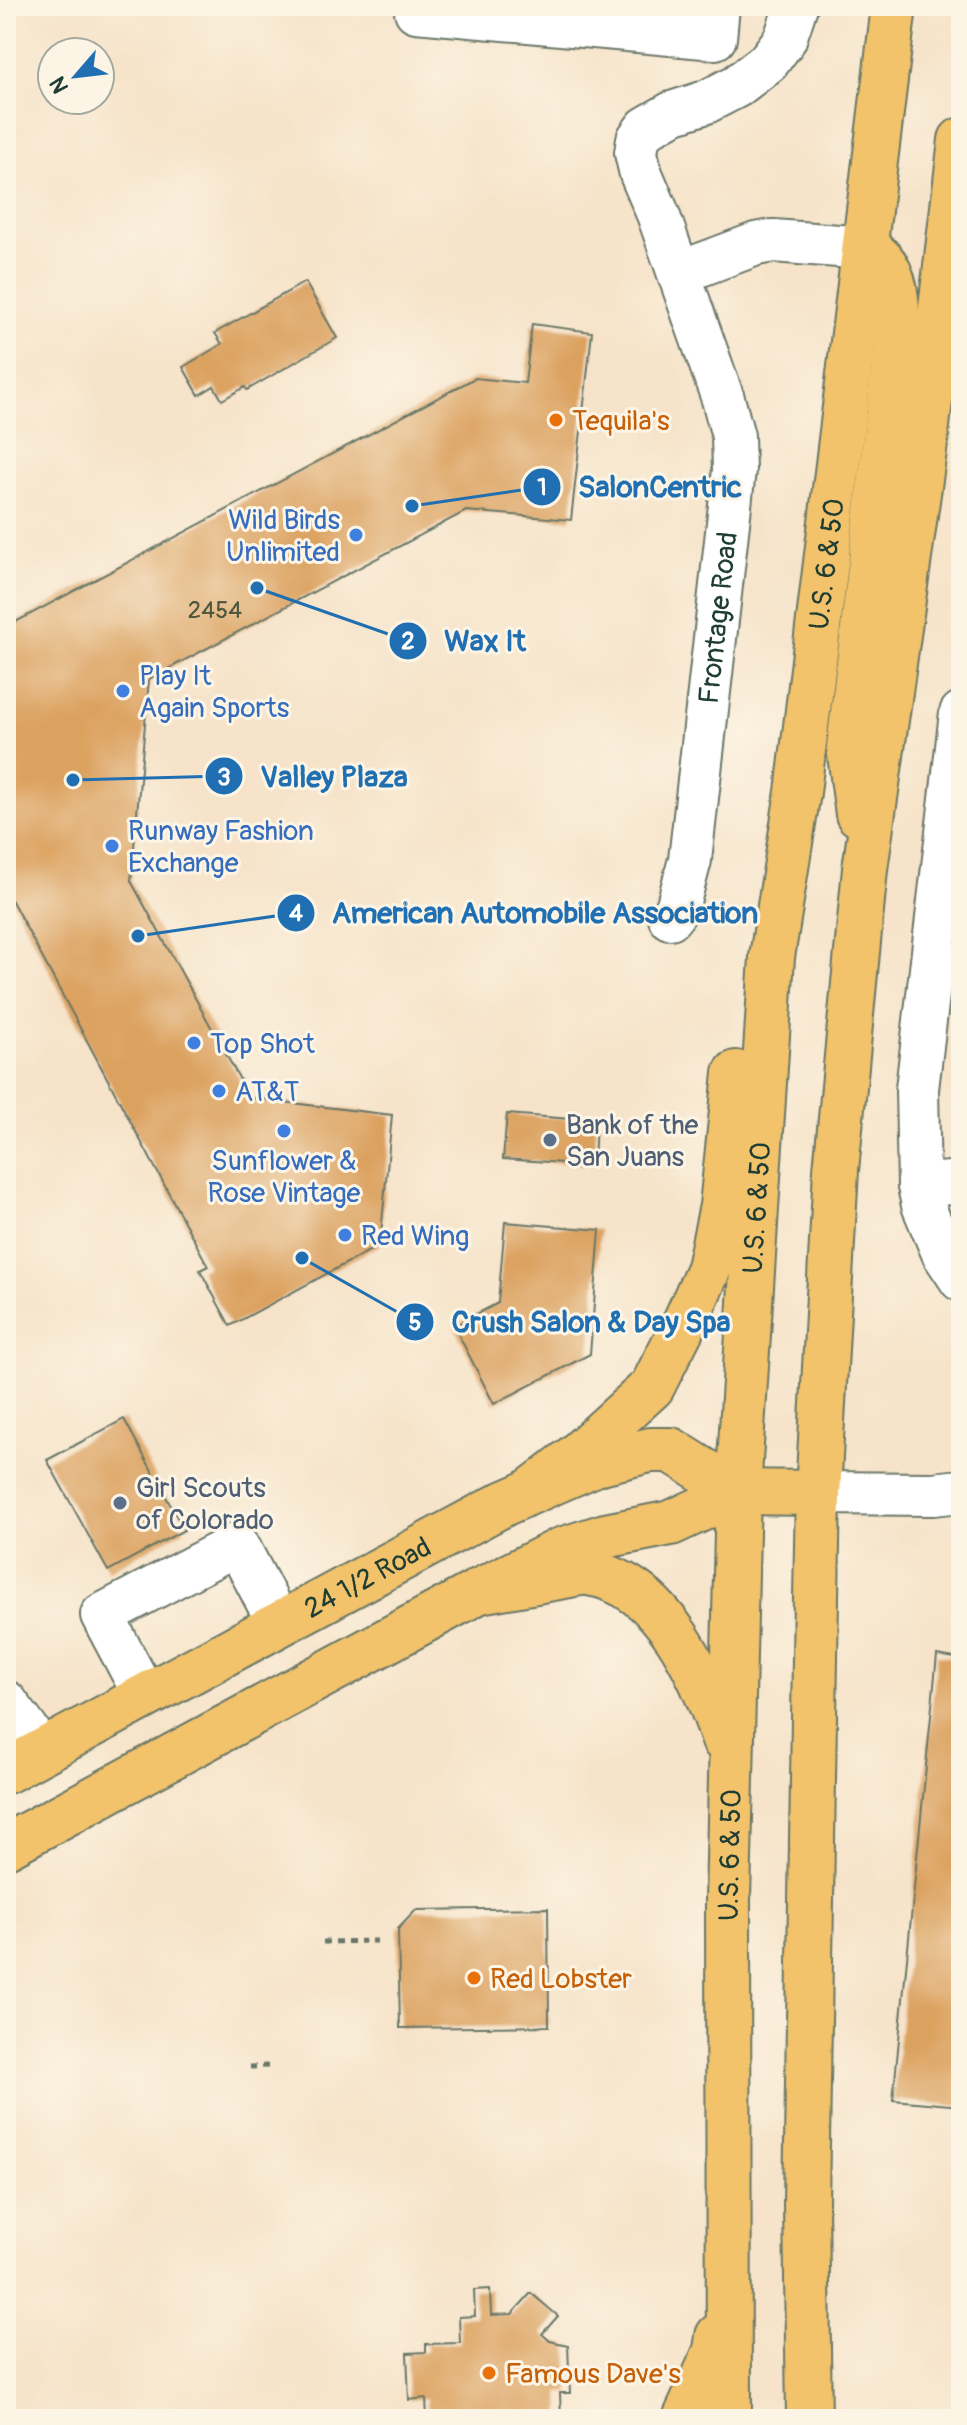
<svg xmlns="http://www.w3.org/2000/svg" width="967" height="2425" font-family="Pangolin,sans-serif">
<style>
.building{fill:#dba15e}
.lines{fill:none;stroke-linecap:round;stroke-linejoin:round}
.minor-casing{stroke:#6a7768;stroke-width:46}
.major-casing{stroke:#6a7768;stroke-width:48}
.highway-casing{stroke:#6a7768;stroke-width:48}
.path{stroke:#6a7768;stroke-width:5;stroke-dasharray:6 6;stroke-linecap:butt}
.minor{stroke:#fff;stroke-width:42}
.major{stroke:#f2c36a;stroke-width:44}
.highway{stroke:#f2c36a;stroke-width:44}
.food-dot{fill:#e8710a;stroke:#fcf5e5;stroke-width:3}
.shop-dot{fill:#3f7fe0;stroke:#fcf5e5;stroke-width:3}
.service-dot{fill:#5c6f8a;stroke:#fcf5e5;stroke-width:3}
.labels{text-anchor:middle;stroke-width:6;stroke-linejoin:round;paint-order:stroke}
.number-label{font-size:24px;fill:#4e563e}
.food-label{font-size:28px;fill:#c56008;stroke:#fcf5e5;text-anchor:start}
.shop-label{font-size:28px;fill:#366cbe;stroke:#fcf5e5;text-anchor:start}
.street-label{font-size:28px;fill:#1f3d34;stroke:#fcf5e5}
.service-label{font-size:28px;fill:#4e5e75;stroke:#fcf5e5;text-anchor:start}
.leader{fill:none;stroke:#1f6fb2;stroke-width:3}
.callout-dot{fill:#1f6fb2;stroke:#fcf5e5;stroke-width:3}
.mark-label{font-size:24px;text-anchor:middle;font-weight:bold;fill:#fff}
.callout-label{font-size:30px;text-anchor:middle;font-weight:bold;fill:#1f6fb2;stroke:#fcf5e5;stroke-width:6;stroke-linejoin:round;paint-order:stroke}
</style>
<rect width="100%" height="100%" fill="#fcf5e5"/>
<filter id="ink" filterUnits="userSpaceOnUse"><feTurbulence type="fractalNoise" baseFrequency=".0125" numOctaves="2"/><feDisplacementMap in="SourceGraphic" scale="16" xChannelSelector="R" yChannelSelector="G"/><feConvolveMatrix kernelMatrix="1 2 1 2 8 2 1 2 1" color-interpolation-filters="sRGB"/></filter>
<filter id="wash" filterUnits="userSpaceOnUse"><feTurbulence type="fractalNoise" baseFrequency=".006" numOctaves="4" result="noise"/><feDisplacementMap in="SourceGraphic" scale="32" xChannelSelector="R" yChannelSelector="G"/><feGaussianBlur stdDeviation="1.8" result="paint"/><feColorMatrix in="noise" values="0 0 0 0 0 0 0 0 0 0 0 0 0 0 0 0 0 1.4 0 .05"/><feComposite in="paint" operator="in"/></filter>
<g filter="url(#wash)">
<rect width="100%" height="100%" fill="#f6e3c9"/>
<g id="blocks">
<path class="building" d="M 305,282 L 337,338 L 247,390 L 245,387 L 222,400 L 214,386 L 199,395 L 183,367 L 222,344 L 215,333 Z
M 532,324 L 592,332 L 571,520 L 466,511 L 149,679 L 131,881 L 250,1098 L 392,1115 L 380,1245 L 230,1326 L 200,1270 L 208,1266 L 6,890 L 6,627 L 475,378 L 525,383 Z
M 507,1114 L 596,1121 L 594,1165 L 503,1159 Z
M 505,1222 L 600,1230 L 590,1354 L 494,1404 L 454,1326 L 498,1303 Z
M 124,1419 L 184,1530 L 108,1571 L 47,1460 Z
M 937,1655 L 961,1659 L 961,2106 L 893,2100 Z
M 548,1908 L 549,2026 L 400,2028 L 398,1929 L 416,1910 Z
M 490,2289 L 491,2315 L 512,2314 L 531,2293 L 558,2316 L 542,2334 L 550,2341 L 568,2345 L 570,2393 L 560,2393 L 561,2419 L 427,2419 L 426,2398 L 409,2400 L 407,2353 L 426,2352 L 426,2344 L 460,2343 L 459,2317 L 475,2316 L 474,2290 Z"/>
</g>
</g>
<g filter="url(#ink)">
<use href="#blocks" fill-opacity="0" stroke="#6a7768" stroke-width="2"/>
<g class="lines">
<defs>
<g id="minor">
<path d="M 416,11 L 715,38 L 718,6"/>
<path d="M 679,273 L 756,244 L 773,241 L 865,248"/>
<path d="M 961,713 L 917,1089 L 919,1186 L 923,1205 L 943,1253 L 961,1280"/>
<path id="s1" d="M 670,918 L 677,909 L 690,860 L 734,470 L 733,436 L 723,399 L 658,214 L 641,174 L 636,153 L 638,139 L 646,128 L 672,113 L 706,102 L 737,86 L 768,62 L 785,39 L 796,6"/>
<path d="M 919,1186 L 961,1182"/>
<path d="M 818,1493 L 933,1494 L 961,1491"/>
<path d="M 145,1696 L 102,1615 L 237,1544 L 279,1624"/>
<path d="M 6,1702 L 43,1751"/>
</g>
<g id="major">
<path id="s2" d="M 6,1771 L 505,1503 L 597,1463 L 650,1450 L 671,1450 L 738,1492"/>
<path d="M 6,1846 L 479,1591 L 561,1550 L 605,1536 L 671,1523 L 738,1492 L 818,1493"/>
</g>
<g id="highway">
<path d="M 858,814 L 849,747 L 896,350 C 897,315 903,265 865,248"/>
<path d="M 529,1492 L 576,1456 L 652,1387 L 684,1324 L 709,1268 L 722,1206 L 736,1073"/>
<path d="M 479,1591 C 507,1586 536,1581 564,1576 C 571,1575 581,1572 588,1573 C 664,1583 703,1677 724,1740"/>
<path d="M 685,2419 L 716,2351 L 718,2336"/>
<path id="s3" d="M 729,2419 L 728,1900 L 738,1492 L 772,957 L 798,792 L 894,6"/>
<path d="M 809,2419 L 806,2204 L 816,1597 L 818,1493 L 836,1170 L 865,869 L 924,451 L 961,140"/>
</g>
</defs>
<use href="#minor" class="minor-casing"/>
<use href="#major" class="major-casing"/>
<use href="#highway" class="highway-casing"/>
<path class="path" d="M 323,1942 L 377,1941
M 250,2067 L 268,2066"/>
<use href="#minor" class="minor"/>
<use href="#major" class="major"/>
<use href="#highway" class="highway"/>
</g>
</g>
<g class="food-dot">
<circle cx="556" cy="420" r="8"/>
<circle cx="474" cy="1978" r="8"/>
<circle cx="489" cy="2373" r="8"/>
</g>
<g class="shop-dot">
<circle cx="356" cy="535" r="8"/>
<circle cx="123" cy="691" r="8"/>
<circle cx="112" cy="846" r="8"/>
<circle cx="194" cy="1043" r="8"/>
<circle cx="219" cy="1091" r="8"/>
<circle cx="284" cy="1131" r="8"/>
<circle cx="345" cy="1235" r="8"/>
</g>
<g class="service-dot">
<circle cx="550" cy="1140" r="8"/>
<circle cx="120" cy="1503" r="8"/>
</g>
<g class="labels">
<g class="number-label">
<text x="215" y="618">2454</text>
</g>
<g class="food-label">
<text x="572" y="430">Tequila's</text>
<text x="490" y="1988">Red Lobster</text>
<text x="505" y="2383">Famous Dave's</text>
</g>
<g class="shop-label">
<text x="340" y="529" text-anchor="end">Wild Birds<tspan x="340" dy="32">Unlimited</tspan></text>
<text x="139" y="685">Play It<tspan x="139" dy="32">Again Sports</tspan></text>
<text x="128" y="840">Runway Fashion<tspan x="128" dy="32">Exchange</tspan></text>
<text x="210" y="1053">Top Shot</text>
<text x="235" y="1101">AT&amp;T</text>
<text x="284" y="1170" text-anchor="middle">Sunflower &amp;<tspan x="284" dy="32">Rose Vintage</tspan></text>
<text x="361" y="1245">Red Wing</text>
</g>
<g class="street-label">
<text dy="10" stroke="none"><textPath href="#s3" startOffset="1860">U.S. 6 &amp; 50</textPath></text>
<text dy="10" stroke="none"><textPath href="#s1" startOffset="306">Frontage Road</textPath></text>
<text dy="10" stroke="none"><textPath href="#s3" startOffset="1212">U.S. 6 &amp; 50</textPath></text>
<text dy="10" stroke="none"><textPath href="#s2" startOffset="410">24 1/2 Road</textPath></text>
<text dy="10" stroke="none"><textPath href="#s3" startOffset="564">U.S. 6 &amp; 50</textPath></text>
</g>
<g class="service-label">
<text x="566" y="1134">Bank of the<tspan x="566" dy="32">San Juans</tspan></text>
<text x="136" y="1497">Girl Scouts<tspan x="136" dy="32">of Colorado</tspan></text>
</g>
</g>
<path class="leader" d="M412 506L542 487M257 588L408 641M73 780L224 776M138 936L296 913M302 1258L415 1322"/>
<g class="callout-dot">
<circle cx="412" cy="506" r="8"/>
<circle cx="257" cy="588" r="8"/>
<circle cx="73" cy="780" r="8"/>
<circle cx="138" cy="936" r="8"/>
<circle cx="302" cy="1258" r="8"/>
<circle cx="542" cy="487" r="20"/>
<circle cx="408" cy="641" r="20"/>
<circle cx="224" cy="776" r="20"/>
<circle cx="296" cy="913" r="20"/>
<circle cx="415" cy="1322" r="20"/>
</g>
<g class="mark-label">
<text x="542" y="495">1</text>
<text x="408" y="649">2</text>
<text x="224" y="785">3</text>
<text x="296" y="921">4</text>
<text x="415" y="1330">5</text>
</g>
<g class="callout-label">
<text x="660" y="497">SalonCentric</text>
<text x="485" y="651">Wax It</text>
<text x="334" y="787">Valley Plaza</text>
<text x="545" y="923">American Automobile Association</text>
<text x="591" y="1332">Crush Salon &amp; Day Spa</text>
</g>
<rect width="967" height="2425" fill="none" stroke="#fcf5e5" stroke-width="32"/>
<g transform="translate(76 76) rotate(242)"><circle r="38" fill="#fcf5e5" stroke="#a4ab9e" stroke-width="2"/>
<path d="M0-6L14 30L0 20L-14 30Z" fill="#1f6fb2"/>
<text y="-12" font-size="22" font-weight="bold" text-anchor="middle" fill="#1f3d34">N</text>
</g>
</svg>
